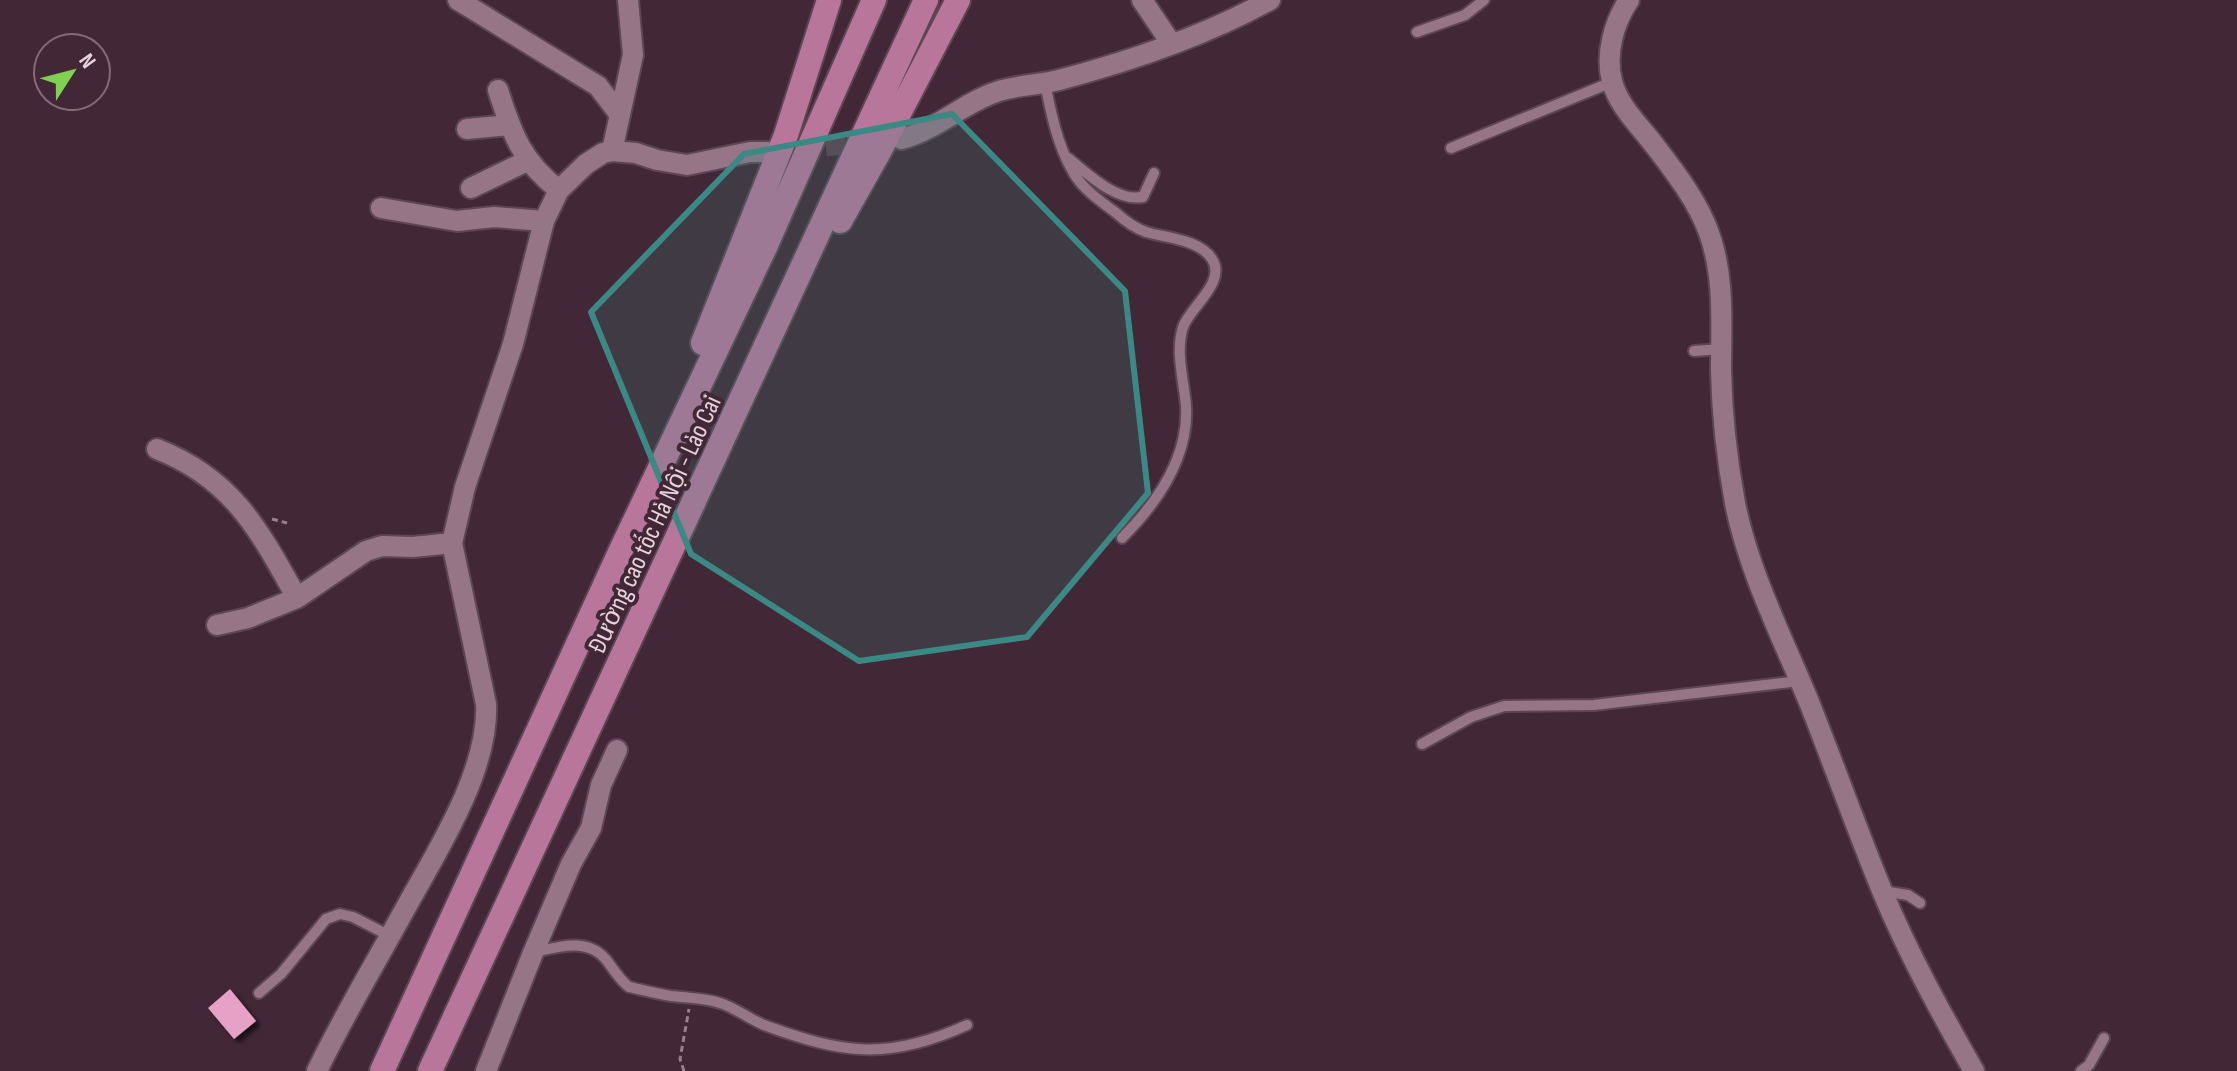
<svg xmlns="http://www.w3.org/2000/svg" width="2237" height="1071" font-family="'Sofia Sans Condensed',sans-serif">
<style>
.building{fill:#e5a1c6;filter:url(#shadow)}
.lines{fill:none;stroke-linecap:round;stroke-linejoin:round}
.minor-tunnel{stroke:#5a414f;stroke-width:20;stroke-dasharray:20 10;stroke-linecap:butt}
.service-casing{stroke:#5d4653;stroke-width:14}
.minor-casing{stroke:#5d4653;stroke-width:24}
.motorway-casing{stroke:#5d4653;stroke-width:28}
.path{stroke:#97808c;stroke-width:3;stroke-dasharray:6 4;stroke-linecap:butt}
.service{stroke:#957586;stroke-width:10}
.minor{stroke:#957586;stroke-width:20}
.motorway{stroke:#b7769a;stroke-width:24}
.marked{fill:#3a8984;fill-opacity:0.2;stroke:#3a8984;stroke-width:6;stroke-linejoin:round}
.labels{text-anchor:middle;stroke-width:8;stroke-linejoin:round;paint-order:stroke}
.street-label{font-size:26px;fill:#e5d3dc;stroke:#422736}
</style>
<defs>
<filter id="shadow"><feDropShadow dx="4.5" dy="4.5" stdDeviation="2" flood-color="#0009"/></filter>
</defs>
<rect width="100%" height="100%" fill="#422736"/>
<path class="building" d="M 230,989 L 256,1021 L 234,1039 L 208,1008 Z"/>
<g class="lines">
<path class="minor-tunnel" d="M 796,149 L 872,142"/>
<defs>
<path id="service" d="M 1417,32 L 1465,15 L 1484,0
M 1045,84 C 1051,112 1057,144 1072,170 C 1081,188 1100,201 1115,212 C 1124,220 1134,228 1146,232 C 1166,238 1199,239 1212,259 C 1227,282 1190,307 1183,327 C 1175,352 1184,381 1186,406 C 1189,458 1157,503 1122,538
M 1451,148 L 1612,82
M 1068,158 C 1088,174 1116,202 1143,197 L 1154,173
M 1694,351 L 1722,349
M 1422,744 L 1471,717 L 1504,706 L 1594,705 L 1800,681
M 1882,891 L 1908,895 L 1920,903
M 535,952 C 560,946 590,937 608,962 C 615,972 620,980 629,987 C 643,990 657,994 671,996 C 688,998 704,998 720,1003 C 736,1008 749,1019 764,1025 C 843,1054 888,1061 967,1025
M 259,993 L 281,974 L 326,919 L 340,914 L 353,917 L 390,936
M 2081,1071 L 2089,1065 L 2104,1038"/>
<path id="minor" d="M 458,0 L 598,86 L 620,115
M 1142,0 L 1171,43
M 1629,0 C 1614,22 1605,54 1612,81 C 1618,106 1640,126 1655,146 C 1675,172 1698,202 1709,233 C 1725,277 1721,325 1721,371 C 1722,415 1727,460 1735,503 C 1748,570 1783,639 1809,702 C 1834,765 1857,830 1883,893 C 1909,955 1941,1013 1974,1071
M 498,90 C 512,134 522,162 559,190
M 467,129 L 510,125
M 901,139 C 937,130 964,102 999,91 C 1018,85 1039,85 1059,80 C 1131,61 1205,36 1270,0
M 612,151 L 633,55 L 628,0
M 471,188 L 527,161
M 381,208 L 457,221 L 494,217 L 544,221
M 157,449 C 233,479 259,530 297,598
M 217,625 L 248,618 L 297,598 L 366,551 L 382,546 L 413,547 L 452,543
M 317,1071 C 345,1013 379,957 410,900 C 441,845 489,768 486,704 L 452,543 L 465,487 L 513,344 L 544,221 L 559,190 L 586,164 L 603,153 L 612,151 L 636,153 L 657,160 L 687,165 L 750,152 L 768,152
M 486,1071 L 533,953 L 571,864 L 591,828 L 601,785 L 617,750"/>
<path id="motorway" d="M 840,221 L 880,150 L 958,0
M 703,343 L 786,135 L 829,0
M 382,1071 L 621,550 L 766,245 L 874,0
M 430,1071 L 926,0"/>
</defs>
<use href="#service" class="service-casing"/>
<use href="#minor" class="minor-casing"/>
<use href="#motorway" class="motorway-casing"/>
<path class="path" d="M 272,519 L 287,523
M 684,1071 L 680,1059 L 689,1009"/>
<use href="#service" class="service"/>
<use href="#minor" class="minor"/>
<use href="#motorway" class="motorway"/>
</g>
<path class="marked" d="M 952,114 L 1125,291 L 1148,493 L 1027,637 L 859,661 L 691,554 L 591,312 L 744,154 Z"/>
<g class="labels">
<g class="street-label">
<text transform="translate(654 524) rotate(-65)" y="9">Đường cao tốc Hà Nội - Lào Cai</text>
</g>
</g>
<g transform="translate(72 72) rotate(54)"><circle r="38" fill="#422736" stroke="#836c78" stroke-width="2"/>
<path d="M0-6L14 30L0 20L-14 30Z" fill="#80d051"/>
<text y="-12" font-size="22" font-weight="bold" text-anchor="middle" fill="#e5d3dc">N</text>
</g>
</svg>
